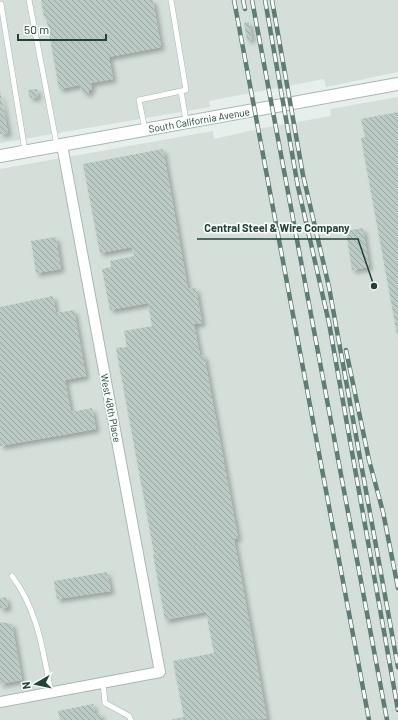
<svg xmlns="http://www.w3.org/2000/svg" width="398" height="720" font-family="Barlow,sans-serif">
<style>
.built{fill:#d4dfda}
.building{fill:url(#building-back-hatch);filter:url(#shadow)}
.lines{fill:none;stroke-linecap:round;stroke-linejoin:round}
.service-casing{stroke:#a8b8b2;stroke-width:6}
.minor-casing{stroke:#a8b8b2;stroke-width:12}
.tertiary-casing{stroke:#a8b8b2;stroke-width:14}
.service{stroke:#fff;stroke-width:5}
.minor{stroke:#fff;stroke-width:10}
.tertiary{stroke:#fff;stroke-width:12}
.rail-casing{stroke:#5f7d75;stroke-width:4.5}
.rail{stroke:#f7fbf9;stroke-width:3;stroke-dasharray:9;stroke-linecap:butt}
.labels{text-anchor:middle;stroke-width:3.5;stroke-linejoin:round;paint-order:stroke}
.street-label{font-size:10px;fill:#24423a;stroke:#f7fbf9}
.leader{fill:none;stroke:#24423a;stroke-width:1.5}
.callout-dot{fill:#24423a;stroke:#f7fbf9;stroke-width:1.5}
.callout-label{font-size:11px;text-anchor:middle;font-weight:bold;fill:#24423a;stroke:#f7fbf9;stroke-width:3.5;stroke-linejoin:round;paint-order:stroke}
</style>
<defs>
<pattern id="building-back-hatch" width="6" height="6" patternUnits="userSpaceOnUse"><rect width="6" height="6" fill="#bbcac4"/><path d="M-1 5l2 2M0 0l6 6M5-1l2 2" fill="none" stroke="#98a6a0"/></pattern>
<filter id="shadow"><feDropShadow dx="3.5" dy="3.5" stdDeviation="2" flood-color="#0004"/></filter>
</defs>
<rect width="100%" height="100%" fill="#e6efeb"/>
<path class="built" d="M 0,0 L 398,0 L 398,72 L 326,87 L 324,79 L 209,101 L 210,107 L 0,143 Z
M 398,97 L 398,720 L 364,720 L 351,650 L 364,720 L 0,720 L 0,169 L 213,131 L 214,139 L 258,129 L 331,116 L 330,109 Z"/>
<path class="building" d="M 41,0 L 153,0 L 161,47 L 109,57 L 113,79 L 91,83 L 92,89 L 89,90 L 89,94 L 86,94 L 85,91 L 81,91 L 80,85 L 59,89 L 46,16 L 44,17 Z
M 249,22 L 252,39 L 247,40 L 244,23 Z
M 37,89 L 38,97 L 30,98 L 28,90 Z
M 0,90 L 8,133 L 0,134 Z
M 398,112 L 398,334 L 397,334 L 361,138 L 365,137 L 361,119 Z
M 163,149 L 188,289 L 196,288 L 202,323 L 194,324 L 200,355 L 204,355 L 238,538 L 154,553 L 116,348 L 127,347 L 124,331 L 152,326 L 148,303 L 110,310 L 102,269 L 111,267 L 110,261 L 134,256 L 132,247 L 100,253 L 83,164 Z
M 363,228 L 369,267 L 352,270 L 346,231 Z
M 56,237 L 61,269 L 36,273 L 31,241 Z
M 53,296 L 56,313 L 74,310 L 86,376 L 65,380 L 71,412 L 92,408 L 96,429 L 0,446 L 0,307 Z
M 234,539 L 267,719 L 170,720 L 184,717 L 173,661 L 214,653 L 206,612 L 165,620 L 153,554 Z
M 107,572 L 111,591 L 57,599 L 54,581 Z
M 6,597 L 8,607 L 0,609 L 0,598 Z
M 0,622 L 12,624 L 22,680 L 0,684 Z
M 93,704 L 95,714 L 100,713 L 102,720 L 60,720 L 58,711 Z"/>
<g class="lines">
<defs>
<path id="service" d="M 29,0 L 57,146
M 1,4 L 25,151
M 181,91 L 186,121
M 145,130 L 139,100 L 186,90 L 171,0
M 12,576 C 38,610 43,652 51,692
M 103,682 L 105,703 L 129,716 L 131,720"/>
<path id="minor" d="M 0,702 L 160,672 L 62,145"/>
<path id="tertiary" d="M 0,156 L 398,84"/>
</defs>
<use href="#service" class="service-casing"/>
<use href="#minor" class="minor-casing"/>
<use href="#tertiary" class="tertiary-casing"/>
<use href="#service" class="service"/>
<use href="#minor" class="minor"/>
<use href="#tertiary" class="tertiary"/>
<defs>
<path id="rail" d="M 234,0 L 369,720
M 243,0 L 245,9
M 252,0 L 387,720
M 265,0 L 298,187 L 329,323 L 398,710
M 272,0 L 303,175 L 329,287 L 398,667
M 346,350 L 369,460 L 383,512 L 398,588"/>
</defs>
<use href="#rail" class="rail-casing"/>
<use href="#rail" class="rail"/>
</g>
<g class="labels">
<g class="street-label">
<text transform="translate(199 120) rotate(-10)" y="4">South California Avenue</text>
<text transform="translate(111 408) rotate(79)" y="4">West 48th Place</text>
</g>
</g>
<path class="leader" d="M374 286L358 239H197"/>
<circle class="callout-dot" cx="374" cy="286" r="4"/>
<g class="callout-label">
<text x="277" y="232">Central Steel &amp; Wire Company</text>
</g>
<g transform="translate(36 684) rotate(261)" stroke="#f7fbf9" stroke-width="3" paint-order="stroke">
<path d="M0-3L7 15L0 10L-7 15Z" fill="#24423a"/>
<text y="-6" font-size="11" font-weight="bold" text-anchor="middle" fill="#24423a">N</text>
</g>
<path d="M18 34v6h88v-6" fill="none" stroke="#24423a" stroke-width="2"/>
<text x="24" y="34" font-size="12" fill="#24423a" stroke="#f7fbf9" stroke-width="3" paint-order="stroke">50 m</text>
</svg>
